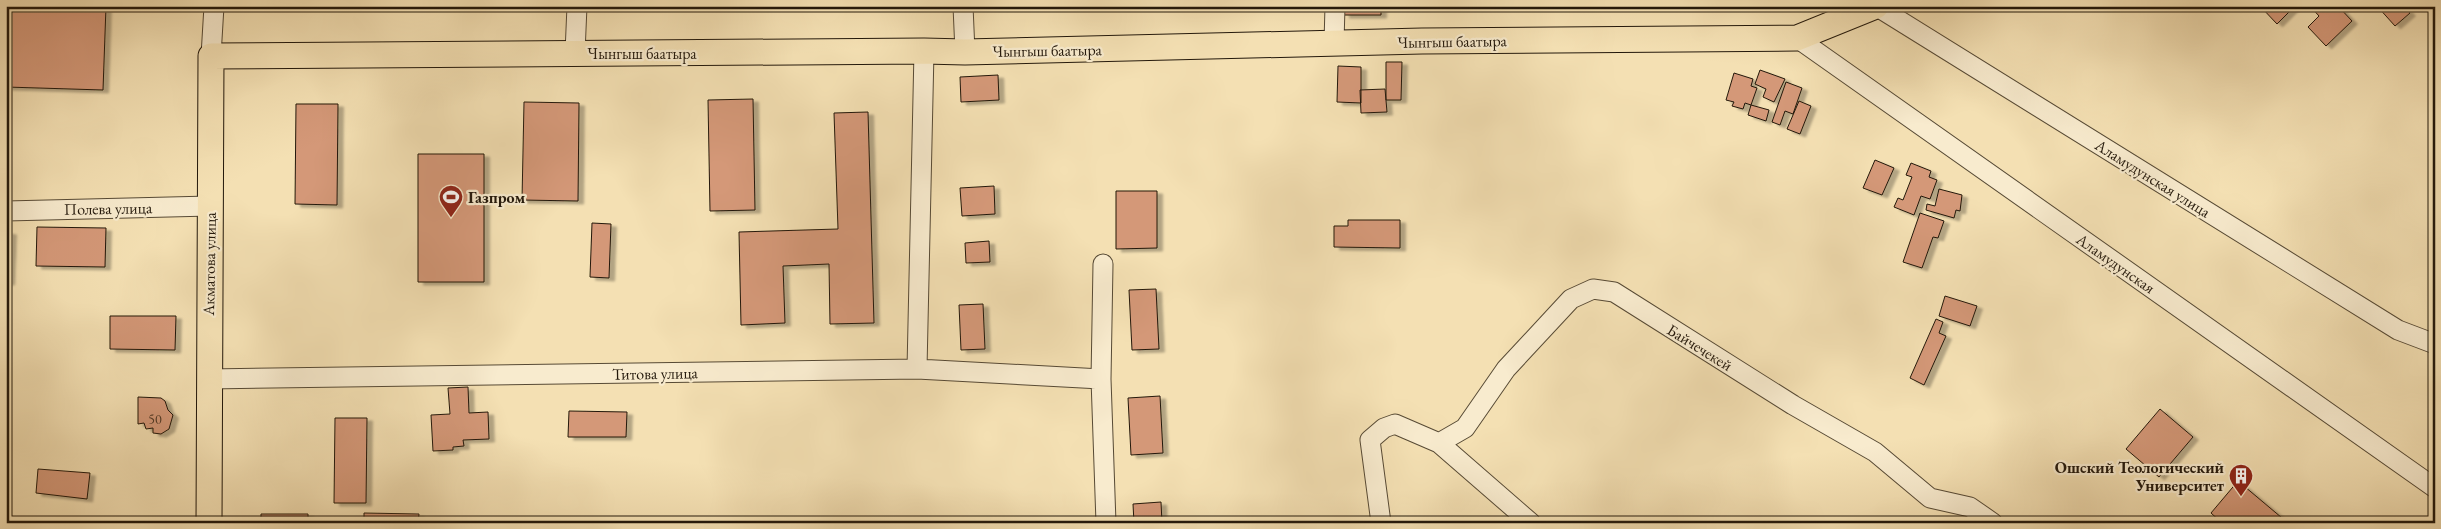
<svg xmlns="http://www.w3.org/2000/svg" width="2441" height="529" font-family="'EB Garamond',serif">
<style>
.building{fill:#d49878;stroke:#23180b;filter:url(#shadow)}
.lines{fill:none;stroke-linecap:round;stroke-linejoin:round}
.minor-casing{stroke:#574a35;stroke-width:21}
.major-casing{stroke:#23180b;stroke-width:27}
.minor{stroke:#f8ebce;stroke-width:19}
.major{stroke:#f4e0b3;stroke-width:25}
.labels{text-anchor:middle;stroke-width:4.5;stroke-linejoin:round;paint-order:stroke}
.number-label{font-size:14px;fill:#4f3826}
.street-label{font-size:16px;fill:#23180b;stroke:#f8ebce}
.poi-label{font-size:16px;font-weight:bold;fill:#23180b;stroke:#f8ebce;text-anchor:start}
</style>
<defs>
<filter id="shadow"><feDropShadow dx="5.5" dy="3" stdDeviation="1" flood-color="#0004"/></filter>
</defs>
<rect width="100%" height="100%" fill="#f4e0b3"/>
<filter id="stains"><feTurbulence type="fractalNoise" baseFrequency=".004" numOctaves="4"/><feColorMatrix values="0 0 0 0 .2 0 0 0 0 .09 0 0 0 0 .02 0 0 0 .5 -.17"/></filter>
<radialGradient id="worn" r=".72"><stop offset=".6" stop-color="#630" stop-opacity="0"/><stop offset="1" stop-color="#630" stop-opacity=".3"/></radialGradient>
<path class="building" d="M 6,6 L 106,6 L 103,90 L 6,87 Z
M 1344,6 L 1381,6 L 1381,15 L 1344,15 Z
M 2260,6 L 2295,6 L 2277,24 Z
M 2310,6 L 2338,6 L 2352,21 L 2326,46 L 2308,27 L 2319,16 Z
M 2377,6 L 2404,6 L 2410,13 L 2395,26 Z
M 1386,62 L 1402,62 L 1401,100 L 1386,100 Z
M 1338,66 L 1361,67 L 1361,103 L 1337,102 Z
M 1760,70 L 1785,79 L 1774,102 L 1763,97 L 1766,89 L 1755,84 Z
M 1734,73 L 1753,79 L 1751,86 L 1757,88 L 1751,105 L 1745,103 L 1743,109 L 1732,106 L 1734,102 L 1726,100 Z
M 998,75 L 999,100 L 961,102 L 960,77 Z
M 1786,82 L 1802,88 L 1793,114 L 1785,111 L 1780,125 L 1772,122 Z
M 1385,89 L 1387,112 L 1361,113 L 1360,90 Z
M 753,99 L 755,210 L 710,211 L 708,100 Z
M 1799,101 L 1811,106 L 1800,134 L 1787,129 Z
M 524,102 L 579,103 L 578,201 L 522,200 Z
M 296,104 L 338,104 L 337,205 L 295,204 Z
M 1751,105 L 1769,110 L 1766,121 L 1748,115 Z
M 868,112 L 874,323 L 830,324 L 829,264 L 783,266 L 785,323 L 741,325 L 739,232 L 838,229 L 834,113 Z
M 418,154 L 484,154 L 484,282 L 418,282 Z
M 1875,160 L 1894,168 L 1882,195 L 1863,188 Z
M 1911,163 L 1931,171 L 1929,177 L 1937,180 L 1930,199 L 1921,196 L 1914,215 L 1894,207 L 1898,198 L 1903,200 L 1912,177 L 1906,175 Z
M 994,186 L 995,214 L 962,216 L 960,188 Z
M 1939,189 L 1962,195 L 1960,211 L 1956,210 L 1954,218 L 1926,210 L 1927,204 L 1935,206 Z
M 1116,191 L 1157,191 L 1157,248 L 1116,249 Z
M 1920,213 L 1944,221 L 1938,238 L 1933,237 L 1922,268 L 1903,262 Z
M 1348,220 L 1400,220 L 1400,248 L 1334,247 L 1334,226 L 1348,226 Z
M 592,223 L 611,224 L 609,278 L 590,277 Z
M 37,227 L 106,228 L 105,267 L 36,266 Z
M 6,231 L 11,232 L 9,282 L 6,282 Z
M 989,241 L 990,262 L 966,263 L 965,243 Z
M 1156,289 L 1159,349 L 1132,350 L 1129,290 Z
M 1945,296 L 1977,306 L 1970,326 L 1939,316 Z
M 983,304 L 985,349 L 961,350 L 959,305 Z
M 110,316 L 176,316 L 175,350 L 110,349 Z
M 1936,319 L 1943,322 L 1939,333 L 1946,336 L 1924,385 L 1910,378 Z
M 468,387 L 469,413 L 488,412 L 489,439 L 463,440 L 464,446 L 453,447 L 453,450 L 433,451 L 431,415 L 450,414 L 448,388 Z
M 1160,396 L 1163,453 L 1131,455 L 1128,398 Z
M 138,397 L 161,398 L 165,401 L 168,410 L 173,415 L 169,429 L 161,434 L 153,433 L 153,428 L 146,429 L 144,423 L 138,424 Z
M 2160,409 L 2193,437 L 2159,477 L 2126,449 Z
M 569,411 L 627,412 L 626,437 L 568,437 Z
M 335,418 L 367,418 L 366,503 L 334,503 Z
M 38,469 L 90,473 L 87,499 L 36,493 Z
M 2238,481 L 2288,523 L 2222,523 L 2211,513 Z
M 1161,502 L 1162,523 L 1134,523 L 1133,504 Z
M 364,513 L 419,514 L 418,523 L 364,523 Z
M 261,514 L 308,514 L 308,523 L 261,523 Z"/>
<g class="lines">
<defs>
<path id="minor" d="M 963,6 L 965,52
M 1876,6 L 2398,330 L 2435,344
M 1797,38 L 2435,488
M 1334,43 L 1335,6
M 575,53 L 577,6
M 211,56 L 214,6
M 6,211 L 210,206
M 1103,264 L 1101,379 L 1106,523
M 917,369 L 924,51
M 208,379 L 917,369 L 1101,379
M 1439,443 L 1465,428 L 1506,369 L 1571,299 L 1593,289 L 1614,292 L 1793,405 L 1875,452 L 1930,498 L 1970,507 L 1993,523
M 1381,523 L 1370,440 L 1384,428 L 1395,424 L 1439,443 L 1531,523"/>
<path id="major" d="M 209,523 L 211,56 L 924,51 L 965,52 L 1422,41 L 1797,38 L 1876,6"/>
</defs>
<use href="#minor" class="minor-casing"/>
<use href="#major" class="major-casing"/>
<use href="#minor" class="minor"/>
<use href="#major" class="major"/>
</g>
<defs>
<symbol id="stadium-pin" viewBox="-11 -11 22 30"><path d="M0 17L-7.5 6A9.5 9.5 0 1 1 7.5 6Z" fill="#8f2418" stroke="#f8ebce"/><path d="M0-5a6.5 5 0 1 0 0 10a6.5 5 0 1 0 0-10ZM-3.5-1.8h7v3.6h-7Z" fill="#fff"/></symbol>
<symbol id="building-pin" viewBox="-11 -11 22 30"><path d="M0 17L-7.5 6A9.5 9.5 0 1 1 7.5 6Z" fill="#8f2418" stroke="#f8ebce"/><path d="M-4-6H4V6H1V3H-1V6H-4ZM-2.5-4.3h1.7v1.8h-1.7ZM.8-4.3h1.7v1.8H.8ZM-2.5-1h1.7V.8h-1.7ZM.8-1h1.7V.8H.8Z" fill="#fff"/></symbol>
</defs>
<g fill-rule="evenodd">
<use href="#stadium-pin" x="437" y="183" width="28" height="38"/>
<use href="#building-pin" x="2227" y="462" width="28" height="38"/>
</g>
<g class="labels">
<g class="number-label">
<text x="155" y="424">50</text>
</g>
<g class="street-label">
<text transform="translate(1452 41) rotate(-1)" y="6">Чынгыш баатыра</text>
<text transform="translate(1047 50) rotate(-1)" y="6">Чынгыш баатыра</text>
<text x="642" y="59">Чынгыш баатыра</text>
<text transform="translate(2153 178) rotate(32)" y="6">Аламудунская улица</text>
<text transform="translate(108 208) rotate(-1)" y="6">Полева улица</text>
<text transform="translate(2116 263) rotate(35)" y="6">Аламудунская</text>
<text transform="translate(209 264) rotate(-89)" y="6">Акматова улица</text>
<text transform="translate(1700 347) rotate(32)" y="6">Байчечекей</text>
<text transform="translate(655 373) rotate(-1)" y="6">Титова улица</text>
</g>
<g class="poi-label">
<text x="468" y="203">Газпром</text>
<text x="2224" y="473" text-anchor="end">Ошский Теологический<tspan x="2224" dy="18">Университет</tspan></text>
</g>
</g>
<rect width="2441" height="529" fill="none" stroke="#f4e0b3" stroke-width="25"/>
<rect x="8" y="8" width="2426" height="514" fill="none" stroke="#23180b" stroke-width="2.5"/>
<rect x="12" y="12" width="2416" height="504" fill="none" stroke="#23180b"/>
<rect width="100%" height="100%" filter="url(#stains)"/>
<rect width="100%" height="100%" fill="url(#worn)"/>
</svg>
